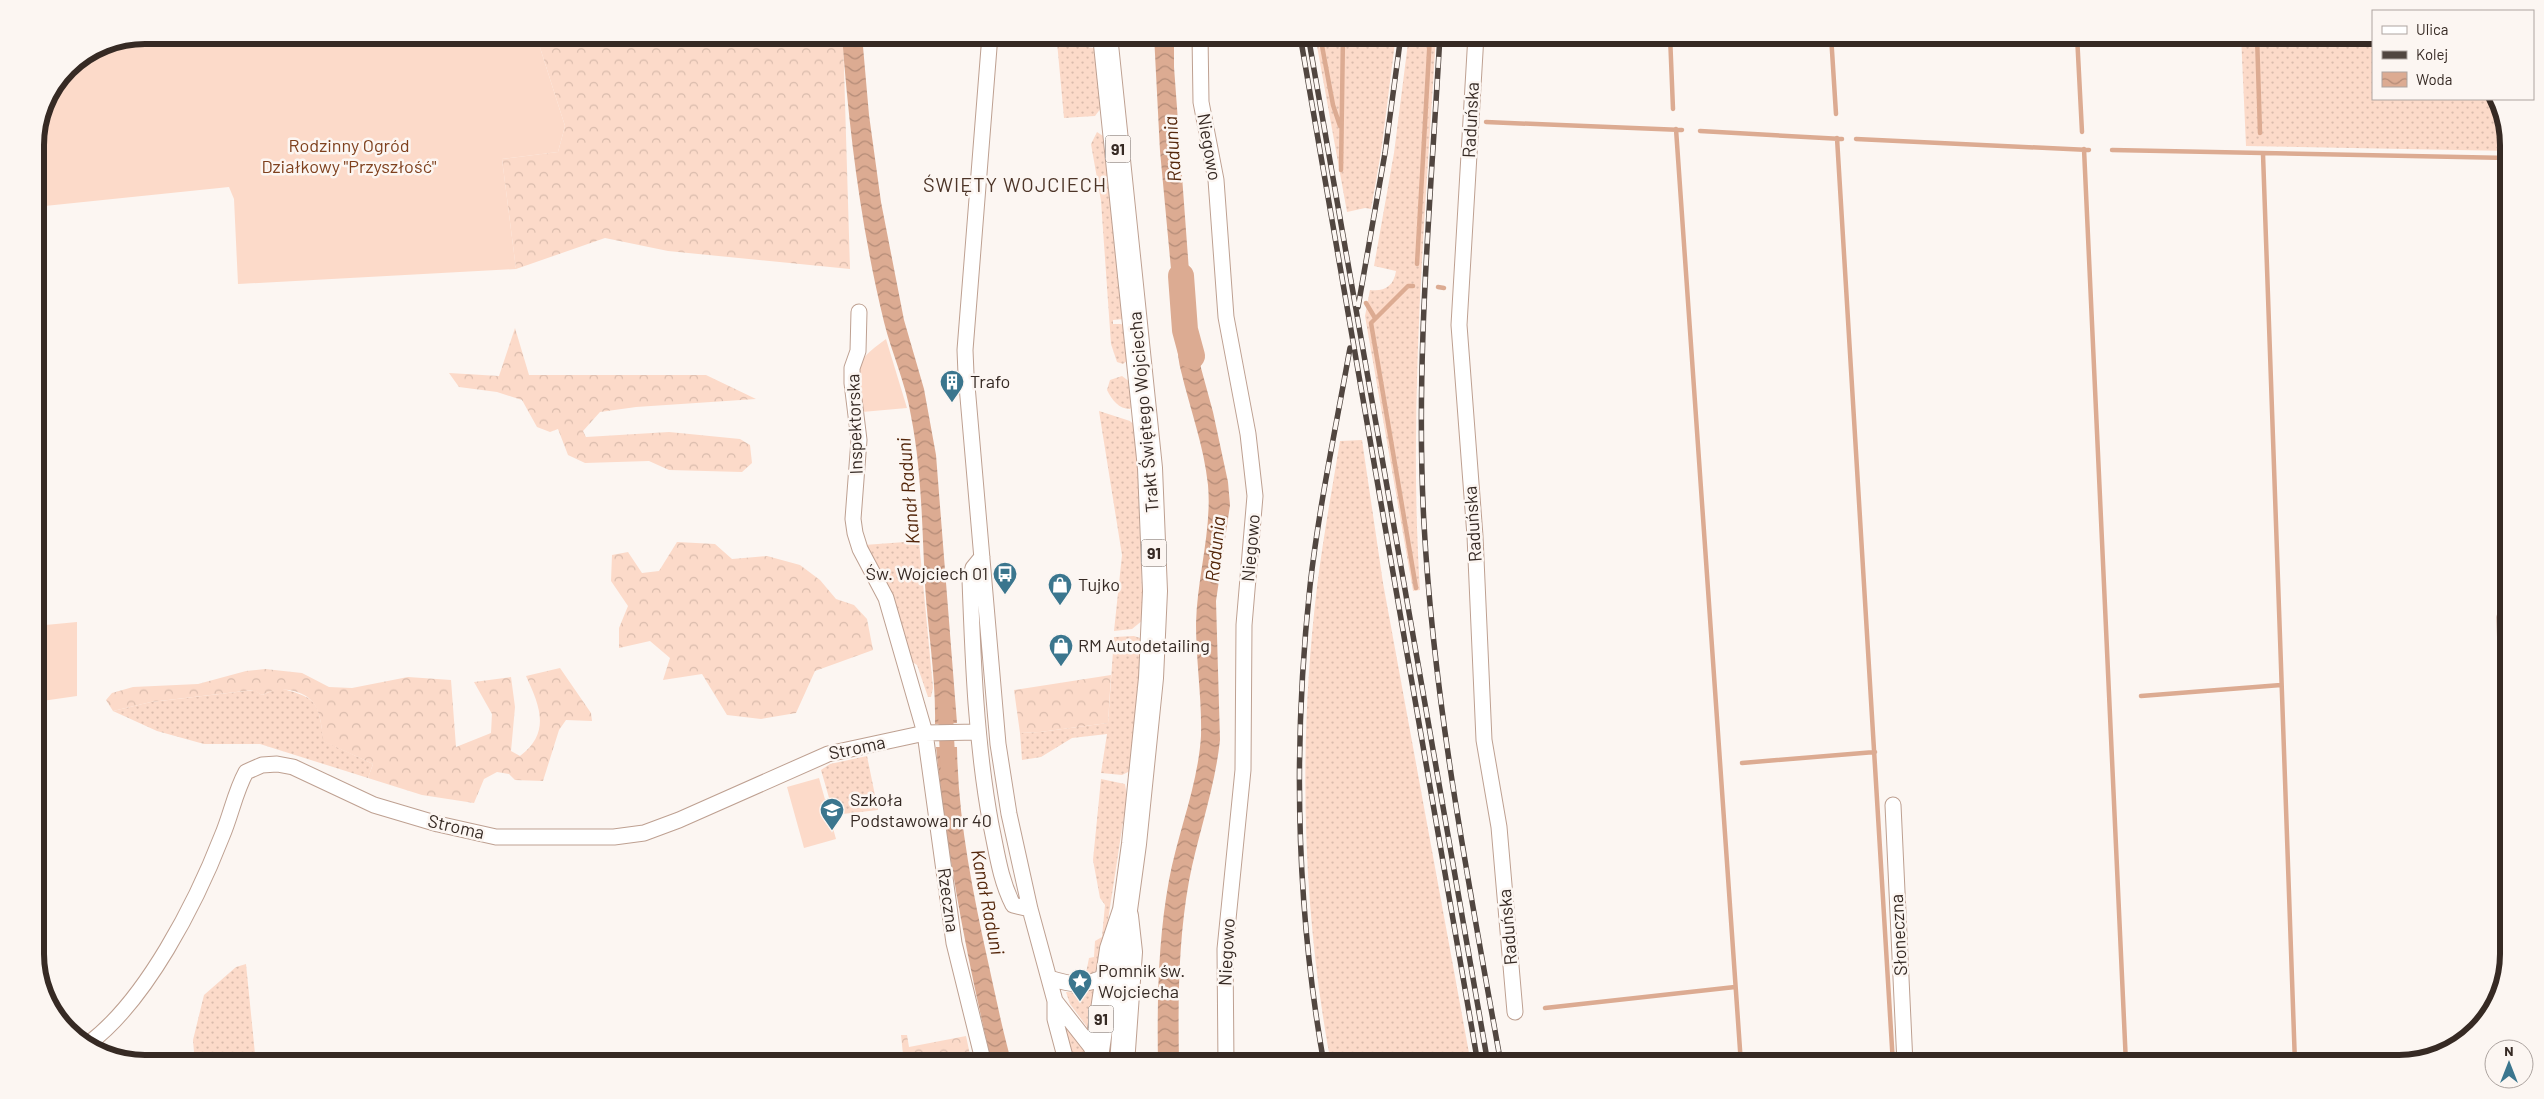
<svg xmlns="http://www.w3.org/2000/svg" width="2544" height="1099" font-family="Barlow,sans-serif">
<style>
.grass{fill:url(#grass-dots)}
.forest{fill:url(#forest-crowns)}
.garden{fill:#fcdac9}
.water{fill:url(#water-waves)}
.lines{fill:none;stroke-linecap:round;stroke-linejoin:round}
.stream{stroke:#dcab92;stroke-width:4.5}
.canal{stroke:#dcab92;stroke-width:15}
.river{stroke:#dcab92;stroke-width:26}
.street-casing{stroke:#bea091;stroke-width:17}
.primary-casing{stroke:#bea091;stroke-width:26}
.street{stroke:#fff;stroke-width:15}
.primary{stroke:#fff;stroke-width:24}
.rail-casing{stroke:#514640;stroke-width:5.5}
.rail{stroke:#fcf6f2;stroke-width:4;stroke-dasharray:11;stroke-linecap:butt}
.labels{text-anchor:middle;stroke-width:5;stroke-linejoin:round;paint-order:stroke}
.shield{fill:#fcf6f2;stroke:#716762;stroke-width:1}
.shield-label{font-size:16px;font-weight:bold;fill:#362a24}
.street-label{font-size:18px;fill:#362a24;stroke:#fcf6f2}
.park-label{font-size:18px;fill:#7f411e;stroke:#fcf6f2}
.poi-label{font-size:18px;fill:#362a24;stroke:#fcf6f2;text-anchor:start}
.water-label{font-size:19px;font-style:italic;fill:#54260a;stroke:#fcf6f2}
.quarter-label{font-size:20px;letter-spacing:1px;fill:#4d3528;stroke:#fcf6f2}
.rim{fill:none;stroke:#362a24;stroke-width:6}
</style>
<defs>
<pattern id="grass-dots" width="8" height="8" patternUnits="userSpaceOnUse" patternTransform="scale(1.25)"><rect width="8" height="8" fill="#fcdac9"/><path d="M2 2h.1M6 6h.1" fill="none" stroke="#d9bbac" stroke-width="1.8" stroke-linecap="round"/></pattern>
<pattern id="forest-crowns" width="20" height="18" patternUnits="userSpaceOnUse" patternTransform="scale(1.25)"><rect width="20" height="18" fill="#fcdac9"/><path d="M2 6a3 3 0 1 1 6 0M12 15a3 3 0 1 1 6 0" fill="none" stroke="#d9bbac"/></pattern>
<pattern id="water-waves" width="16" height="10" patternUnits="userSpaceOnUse" patternTransform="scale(1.25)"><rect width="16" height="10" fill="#dcab92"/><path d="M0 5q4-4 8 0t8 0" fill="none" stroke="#b38b77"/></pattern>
</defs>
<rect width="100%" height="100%" fill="#fcf6f2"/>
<path class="grass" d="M 1315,35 L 1396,35 L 1381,152 L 1371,209 L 1365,208 L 1347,212 Z
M 1409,35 L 1436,35 C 1425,220 1408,404 1420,590 L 1413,591 L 1365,316 L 1370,290 C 1384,292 1394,286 1396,271 L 1374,266 L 1394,153 Z
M 2241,35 L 2373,35 L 2373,99 L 2495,99 L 2509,138 L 2509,151 L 2246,146 Z
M 1057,42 L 1094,48 L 1101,108 L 1095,116 L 1064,118 Z
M 1097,132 L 1103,136 L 1105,141 L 1124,319 L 1113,320 L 1113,324 L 1121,324 L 1124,326 L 1128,360 L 1123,364 L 1117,362 L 1111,344 L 1101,201 L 1091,144 Z
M 1122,376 L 1130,382 L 1133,404 L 1130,409 C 1119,409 1112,400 1107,390 L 1110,380 Z
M 1099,411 L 1130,421 L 1135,426 L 1137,450 L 1143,620 L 1132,629 L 1114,631 L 1122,555 Z
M 1362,440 L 1383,583 L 1471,1064 L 1331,1064 C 1302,908 1298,744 1317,587 C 1323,538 1332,490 1340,441 Z
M 919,541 L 933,688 L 931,697 L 928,697 L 917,665 L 909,660 L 864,545 Z
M 1134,636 L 1140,638 L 1142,643 L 1130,771 L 1122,775 L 1101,773 L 1107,734 L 1072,738 L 1041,757 L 1022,760 L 1020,733 L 1040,732 L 1108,723 L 1114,637 Z
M 279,688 C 318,698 318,701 324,741 L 373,764 L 368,778 L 260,744 L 204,744 L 157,731 L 113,711 L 151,702 L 254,690 L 262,695 Z
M 867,756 L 878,810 L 834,815 L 821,770 L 830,764 Z
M 1101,779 L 1125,784 L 1127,796 L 1103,953 L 1097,970 L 1085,978 L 1089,958 L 1094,957 L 1095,941 L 1102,937 L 1105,905 L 1100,898 L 1093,860 Z
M 246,964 L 256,1064 L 195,1064 L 193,1040 L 204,995 L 236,967 Z
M 1095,988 L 1090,1031 L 1070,1004 L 1066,992 L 1080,993 Z
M 1060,1019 L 1088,1054 L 1087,1064 L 1073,1064 Z"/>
<path class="forest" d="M 536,35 L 843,35 L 850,269 L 668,251 L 605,238 L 516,269 L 502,159 L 558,152 L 565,126 Z
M 515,328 L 529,375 L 706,375 L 756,399 L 636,407 L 600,412 L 583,431 L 586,437 L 669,432 L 740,439 L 750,445 L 752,463 L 742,472 L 669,470 L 649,461 L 585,463 L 568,455 L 558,429 L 550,432 L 537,427 L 522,400 L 497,392 L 459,387 L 449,373 L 499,376 Z
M 677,542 L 715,544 L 732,559 L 767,556 L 800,565 L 820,580 L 836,599 L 854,605 L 867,619 L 873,650 L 815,671 L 796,713 L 761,719 L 727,715 L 702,674 L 663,680 L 670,658 L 650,641 L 619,648 L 619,628 L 628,606 L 611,581 L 612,555 L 628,552 L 642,573 L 659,571 Z
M 560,668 L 591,713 L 592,721 L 566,720 L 559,730 L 543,781 L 515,780 L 509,774 L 497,772 L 484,779 L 474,803 L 422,795 L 368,778 L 373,764 L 323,741 C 321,720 320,699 297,692 C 282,688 276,689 262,695 L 253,690 L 151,702 L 113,711 L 106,700 L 112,693 L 133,687 L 198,684 L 246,671 L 265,669 L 302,673 L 329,687 L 352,688 L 408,677 L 451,680 L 456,747 L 491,733 L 492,714 L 474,682 L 511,677 L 515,707 L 511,751 L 520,756 C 551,733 540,706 526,676 Z
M 1111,675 L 1108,723 L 1040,732 L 1020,733 L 1014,690 Z
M 901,1035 L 907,1035 L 909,1047 L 966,1036 L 972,1064 L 904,1064 Z"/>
<path class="garden" d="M 145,35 L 536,35 L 565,126 L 558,152 L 502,159 L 516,269 L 238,284 L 234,199 L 229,187 L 35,207 L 35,138 L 43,103 L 67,67 L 103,43 Z
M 886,339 L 907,408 L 862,412 C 858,370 848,366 886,339 Z
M 77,622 L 77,696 L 35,702 L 35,626 Z
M 819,778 L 836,839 L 804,848 L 787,787 Z"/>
<path class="water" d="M 842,35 L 862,35 L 869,115 L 881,202 L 904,320 L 924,389 L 936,455 L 957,723 L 935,724 C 936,677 928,632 925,585 C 922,528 922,472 911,416 C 906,384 892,354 884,322 C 861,228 849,131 842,35 Z
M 1154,35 L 1174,35 L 1174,67 L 1192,312 L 1175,312 L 1160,151 Z
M 1194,322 L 1201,368 L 1213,412 L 1228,482 L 1230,505 L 1216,601 L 1220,740 C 1215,788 1198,834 1189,881 C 1178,942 1178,1003 1179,1064 L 1158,1064 C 1157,1004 1158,940 1169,880 C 1178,832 1198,785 1201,736 C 1202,699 1196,661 1196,624 C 1197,577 1212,531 1208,485 C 1204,446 1190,409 1181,371 C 1177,356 1177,338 1176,323 Z
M 936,747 L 957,747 C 958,818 972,888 987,957 C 995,993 1002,1029 1012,1064 L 992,1064 C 967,959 947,855 936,747 Z"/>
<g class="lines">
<path class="stream" d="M 1320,35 L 1333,105 L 1340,126
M 1670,35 L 1673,109
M 1831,35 L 1836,114
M 2077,35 L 2082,132
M 2257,35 L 2260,133
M 2501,116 L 2502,147
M 1486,122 L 1682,130
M 1676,129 L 1741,1064
M 1700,131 L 1842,139
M 1837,138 L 1893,1064
M 1856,139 L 2089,150
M 2084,149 L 2126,1064
M 2112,150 L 2509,158
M 2263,154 L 2295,1064
M 2504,157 L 2509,316
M 1341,170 L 1343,35
M 1417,264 L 1430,35
M 1413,286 L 1408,286 L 1371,323 L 1416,588
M 1438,287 L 1444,288
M 1366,303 L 1375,318
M 2141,696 L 2281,685
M 1742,763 L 1875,752
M 1545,1008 L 1735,987"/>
<path class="canal" d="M 945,703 L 948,768"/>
<path class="river" d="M 1181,276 L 1185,330 L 1192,356"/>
<defs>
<path id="street" d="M 990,35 L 965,350 L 966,374 L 998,744 L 1009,814 L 1030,909 L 1055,1001 L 1055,1019 L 1067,1064
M 1200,35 L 1201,102 L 1216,180 L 1226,317 L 1248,434 L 1255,496 L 1244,625 L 1243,770 L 1225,949 L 1226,1064
M 1476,35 L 1459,325 L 1475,536 L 1484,740 L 1499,827 L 1515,1012
M 859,312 L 858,351 L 852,368 L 852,383 L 859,440 L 853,519 L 855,533 L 860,549 L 886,598 L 925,733 L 954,943 L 984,1064
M 982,557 L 973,568 L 970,580 C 973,662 976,744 991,825 C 997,853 1000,879 1013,905 L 1030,909
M 2505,617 L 2509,777
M 1893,805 L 1905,1064
M 1049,978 C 1075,986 1084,987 1108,975
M 1055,1001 L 1099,1057
M 88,1044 C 146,1001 196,903 222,836 C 231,815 235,792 246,772 L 262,765 L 277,764 L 293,767 L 374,805 L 438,824 L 496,837 L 614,837 L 644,833 L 679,820 L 828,754 L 925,733 L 978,732"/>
<path id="primary" d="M 1095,1064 L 1112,949 L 1125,910 L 1134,844 L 1151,678 L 1155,591 L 1150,468 L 1105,35
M 1122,1064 L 1130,952 L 1126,916"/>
</defs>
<use href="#street" class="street-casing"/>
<use href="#primary" class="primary-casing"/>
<use href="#street" class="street"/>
<use href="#primary" class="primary"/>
<defs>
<path id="rail" d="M 1300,35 L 1478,1064
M 1308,35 L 1488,1064
M 1440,35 C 1431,197 1415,361 1424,524 C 1434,705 1469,885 1501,1064
M 1358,307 L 1385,153 L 1401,35
M 1324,1064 C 1296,907 1293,745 1310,586 C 1319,506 1336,427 1350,348"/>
</defs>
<use href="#rail" class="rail-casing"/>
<use href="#rail" class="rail"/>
</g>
<defs>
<symbol id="building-pin" viewBox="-11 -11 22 30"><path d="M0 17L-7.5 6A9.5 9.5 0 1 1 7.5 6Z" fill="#3b768e" stroke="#fcf6f2"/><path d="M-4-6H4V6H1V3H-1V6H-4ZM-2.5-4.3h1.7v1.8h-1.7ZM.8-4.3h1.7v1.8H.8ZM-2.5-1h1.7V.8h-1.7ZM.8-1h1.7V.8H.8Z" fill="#fff"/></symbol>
<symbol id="bus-pin" viewBox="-11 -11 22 30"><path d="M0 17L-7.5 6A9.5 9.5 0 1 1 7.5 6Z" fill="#3b768e" stroke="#fcf6f2"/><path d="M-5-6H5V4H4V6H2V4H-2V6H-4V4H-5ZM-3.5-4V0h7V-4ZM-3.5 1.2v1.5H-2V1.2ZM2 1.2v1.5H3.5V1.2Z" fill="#fff"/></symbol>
<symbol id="shop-pin" viewBox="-11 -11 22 30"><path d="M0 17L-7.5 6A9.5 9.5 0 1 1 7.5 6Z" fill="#3b768e" stroke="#fcf6f2"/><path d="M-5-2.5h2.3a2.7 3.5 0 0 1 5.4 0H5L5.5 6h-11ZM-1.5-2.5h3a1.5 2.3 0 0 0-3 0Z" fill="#fff"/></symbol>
<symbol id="school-pin" viewBox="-11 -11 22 30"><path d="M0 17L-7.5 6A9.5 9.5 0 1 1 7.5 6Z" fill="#3b768e" stroke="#fcf6f2"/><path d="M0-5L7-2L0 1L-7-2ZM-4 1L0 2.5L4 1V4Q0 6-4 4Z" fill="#fff"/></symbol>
<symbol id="sight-pin" viewBox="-11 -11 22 30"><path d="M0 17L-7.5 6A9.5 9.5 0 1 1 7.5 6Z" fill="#3b768e" stroke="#fcf6f2"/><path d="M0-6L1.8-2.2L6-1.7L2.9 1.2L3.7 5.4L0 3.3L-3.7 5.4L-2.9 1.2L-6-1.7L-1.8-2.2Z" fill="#fff"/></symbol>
</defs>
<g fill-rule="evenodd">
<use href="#building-pin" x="938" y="368" width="28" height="38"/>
<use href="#bus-pin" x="991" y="560" width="28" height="38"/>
<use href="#shop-pin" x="1046" y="571" width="28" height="38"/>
<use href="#shop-pin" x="1047" y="632" width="28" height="38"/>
<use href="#school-pin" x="818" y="796" width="28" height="38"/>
<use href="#sight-pin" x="1066" y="967" width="28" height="38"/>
</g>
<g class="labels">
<g class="shield">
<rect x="1105.5" y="135.5" width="25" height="27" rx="4"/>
<rect x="1141.5" y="539.5" width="25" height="27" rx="4"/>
<rect x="1088.5" y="1005.5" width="25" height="27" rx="4"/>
</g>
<g class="shield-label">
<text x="1118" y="155">91</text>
<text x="1154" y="559">91</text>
<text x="1101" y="1025">91</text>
</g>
<g class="street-label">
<text transform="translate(1471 120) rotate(-87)" y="6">Raduńska</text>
<text transform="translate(1209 147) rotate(80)" y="6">Niegowo</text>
<text transform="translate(1144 412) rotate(-95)" y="6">Trakt Świętego Wojciecha</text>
<text transform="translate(855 424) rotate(-92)" y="6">Inspektorska</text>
<text transform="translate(1473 524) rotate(-94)" y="6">Raduńska</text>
<text transform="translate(1251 548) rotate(-85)" y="6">Niegowo</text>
<text transform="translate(857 748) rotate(-12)" y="6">Stroma</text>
<text transform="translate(456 827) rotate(13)" y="6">Stroma</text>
<text transform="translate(948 900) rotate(82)" y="6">Rzeczna</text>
<text transform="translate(1508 927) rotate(-95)" y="6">Raduńska</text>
<text transform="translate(1899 935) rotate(-93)" y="6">Słoneczna</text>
<text transform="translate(1227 952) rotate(-87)" y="6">Niegowo</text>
</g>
<g class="park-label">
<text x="349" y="152">Rodzinny Ogród<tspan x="349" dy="21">Działkowy "Przyszłość"</tspan></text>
</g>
<g class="poi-label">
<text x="970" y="388">Trafo</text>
<text x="988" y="580" text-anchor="end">Św. Wojciech 01</text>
<text x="1078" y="591">Tujko</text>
<text x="1078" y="652">RM Autodetailing</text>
<text x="850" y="806">Szkoła<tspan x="850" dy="21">Podstawowa nr 40</tspan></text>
<text x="1098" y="977">Pomnik św.<tspan x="1098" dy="21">Wojciecha</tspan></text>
</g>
<g class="water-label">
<text transform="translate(1172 149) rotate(-94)" y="7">Radunia</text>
<text transform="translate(908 491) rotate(-95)" y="7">Kanał Raduni</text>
<text transform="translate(1215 549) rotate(-84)" y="7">Radunia</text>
<text transform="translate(988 902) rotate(79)" y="7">Kanał Raduni</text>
</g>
<g class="quarter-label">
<text x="1015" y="192">ŚWIĘTY WOJCIECH</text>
</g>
</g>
<path d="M0 0H2544V1099H0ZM145 44H2399A101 101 0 0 1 2500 145V954A101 101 0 0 1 2399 1055H145A101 101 0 0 1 44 954V145A101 101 0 0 1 145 44Z" fill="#fcf6f2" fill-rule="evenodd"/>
<path class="rim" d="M145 44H2399A101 101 0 0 1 2500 145V954A101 101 0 0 1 2399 1055H145A101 101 0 0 1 44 954V145A101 101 0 0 1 145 44Z"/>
<rect x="2372" y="10" width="162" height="90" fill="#fcf6f2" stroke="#ada4a0"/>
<rect x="2382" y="26" width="25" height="8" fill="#ffffff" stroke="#ada4a0"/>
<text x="2416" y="35" font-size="15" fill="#362a24">Ulica</text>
<rect x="2382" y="51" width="25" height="8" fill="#514640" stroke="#ada4a0"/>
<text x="2416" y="60" font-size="15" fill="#362a24">Kolej</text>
<rect x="2382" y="72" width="25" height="15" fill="url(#water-waves)" stroke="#ada4a0"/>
<text x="2416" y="85" font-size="15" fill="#362a24">Woda</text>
<g transform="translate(2509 1064)"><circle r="24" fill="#fcf6f2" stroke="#ada4a0"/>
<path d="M0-4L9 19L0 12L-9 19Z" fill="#3b768e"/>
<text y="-8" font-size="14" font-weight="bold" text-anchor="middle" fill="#362a24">N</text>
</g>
</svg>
